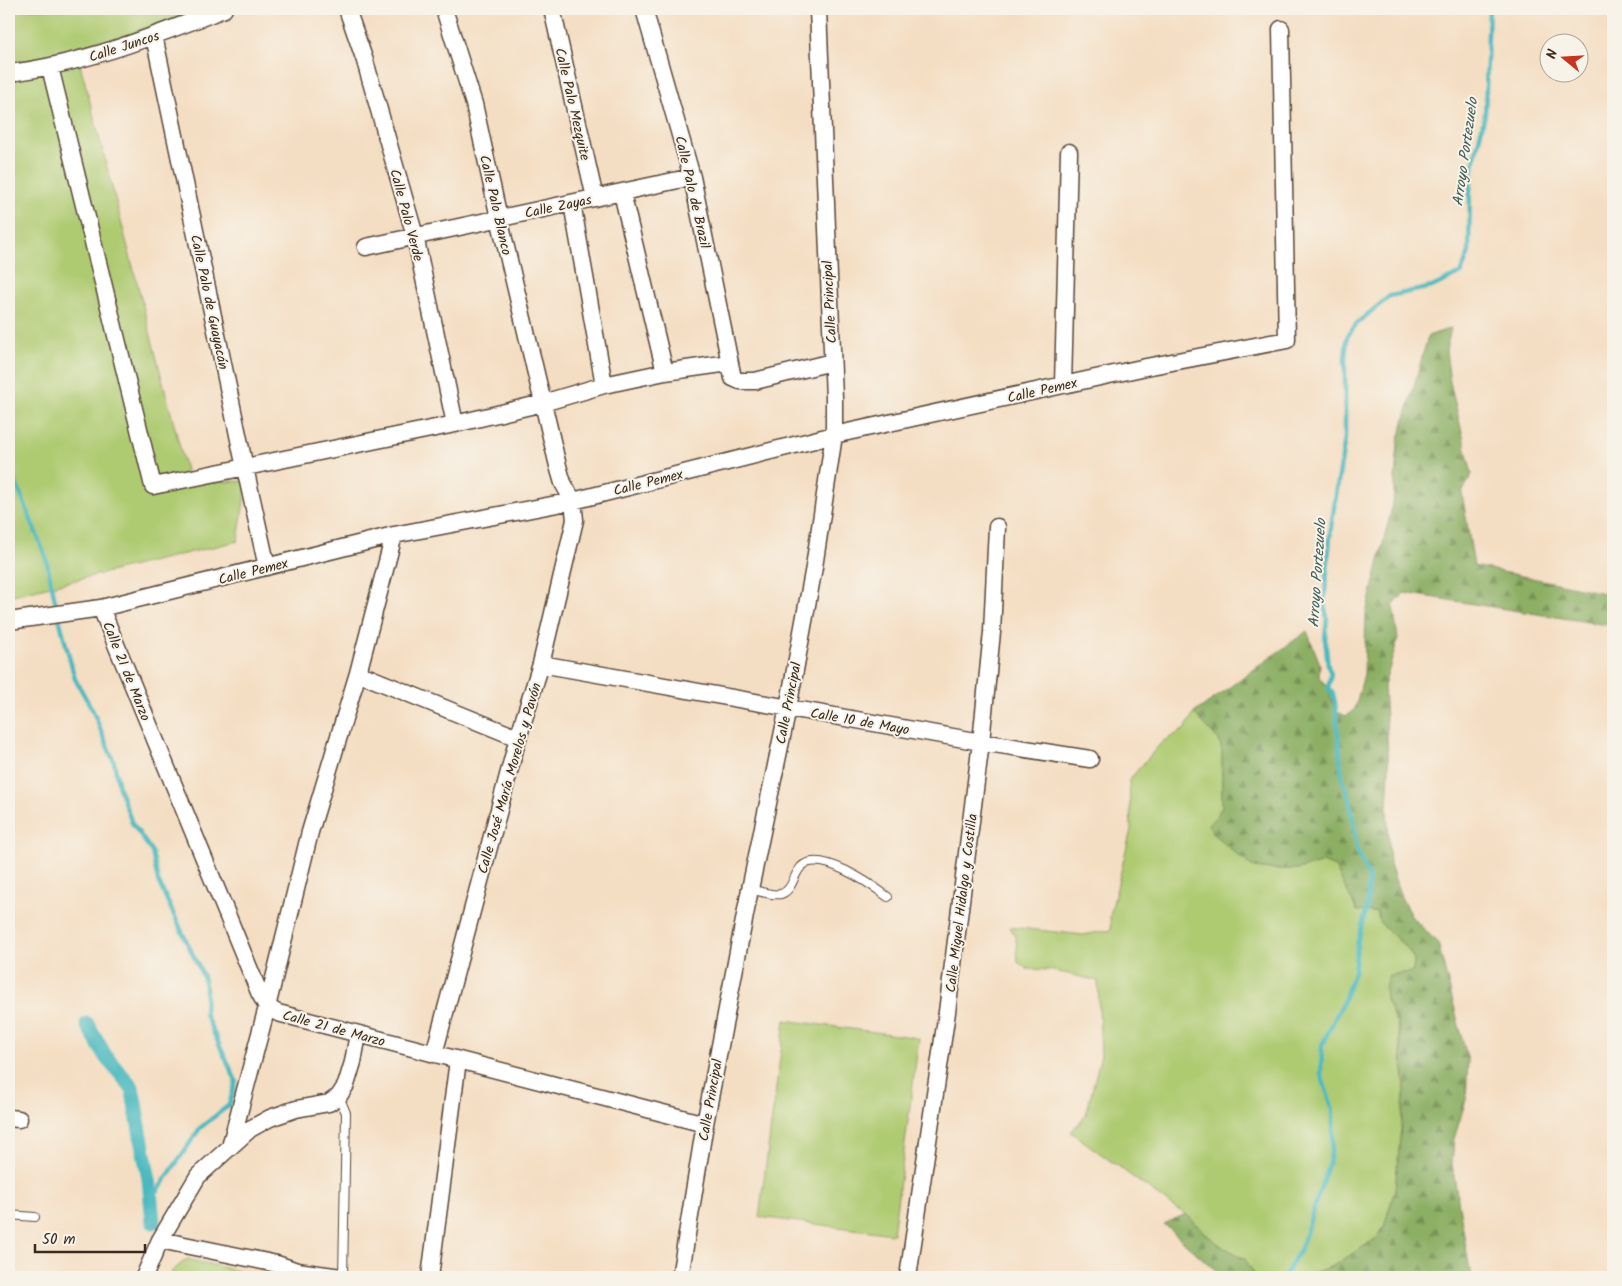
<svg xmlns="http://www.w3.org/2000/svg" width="1622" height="1286" font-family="Kalam,sans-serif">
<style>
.grass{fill:#afcb72;stroke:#757a48}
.forest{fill:url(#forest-firs);stroke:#636c41}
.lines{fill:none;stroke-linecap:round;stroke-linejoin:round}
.stream{stroke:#49b9bf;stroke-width:4.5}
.canal{stroke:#49b9bf;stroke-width:15}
.service-casing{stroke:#574537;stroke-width:10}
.minor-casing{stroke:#574537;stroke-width:19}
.service{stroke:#fff;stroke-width:8}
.minor{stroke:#fff;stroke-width:16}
.labels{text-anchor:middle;stroke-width:4;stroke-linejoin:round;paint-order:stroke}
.street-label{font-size:14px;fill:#3b2a1e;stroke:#f7f3e8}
.water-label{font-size:15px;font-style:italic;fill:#405c56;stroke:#f7f3e8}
</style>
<defs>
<pattern id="forest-firs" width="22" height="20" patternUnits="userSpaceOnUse" patternTransform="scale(1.25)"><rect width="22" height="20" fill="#8baf64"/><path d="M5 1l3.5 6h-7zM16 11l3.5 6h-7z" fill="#738f52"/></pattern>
</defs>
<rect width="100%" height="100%" fill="#f7f3e8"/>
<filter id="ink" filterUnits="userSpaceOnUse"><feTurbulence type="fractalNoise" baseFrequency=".02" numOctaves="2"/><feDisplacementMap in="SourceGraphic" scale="10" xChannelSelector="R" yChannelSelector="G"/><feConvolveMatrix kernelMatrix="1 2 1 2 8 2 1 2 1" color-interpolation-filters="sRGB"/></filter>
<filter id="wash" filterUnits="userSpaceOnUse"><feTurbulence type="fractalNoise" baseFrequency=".0096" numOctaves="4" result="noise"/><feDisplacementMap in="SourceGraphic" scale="20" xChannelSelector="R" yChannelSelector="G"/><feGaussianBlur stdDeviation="1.12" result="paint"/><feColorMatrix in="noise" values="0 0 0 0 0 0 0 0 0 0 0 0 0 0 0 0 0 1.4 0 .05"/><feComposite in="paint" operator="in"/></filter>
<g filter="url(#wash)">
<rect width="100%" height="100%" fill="#f4dec3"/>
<path class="grass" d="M 9,9 L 206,9 L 79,60 L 189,482 L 247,481 L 238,541 L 9,596 Z
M 1194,713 L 1219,740 L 1222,751 L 1222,807 L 1216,817 L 1250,865 L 1261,869 L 1299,869 L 1323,862 L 1336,867 L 1357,911 L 1377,912 L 1380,923 L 1407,948 L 1414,959 L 1413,972 L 1389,975 L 1386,1000 L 1397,1024 L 1405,1087 L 1395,1190 L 1384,1227 L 1377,1238 L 1333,1266 L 1310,1274 L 1285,1277 L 1256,1277 L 1245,1259 L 1215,1242 L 1186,1214 L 1175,1208 L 1071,1132 L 1086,1115 L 1101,1055 L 1098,981 L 1051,970 L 1027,969 L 1018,962 L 1016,937 L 1010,927 L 1083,935 L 1111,930 L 1110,916 L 1131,830 L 1129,780 L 1162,742 L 1185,729 Z
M 785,1020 L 919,1038 L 893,1234 L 759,1217 Z
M 187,1259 L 264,1277 L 173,1277 L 171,1272 Z"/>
<path class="forest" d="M 1451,328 L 1446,350 L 1450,382 L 1472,474 L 1462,493 L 1474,566 L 1613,595 L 1613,626 L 1404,593 L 1393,606 L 1398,639 L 1384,686 L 1389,771 L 1387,805 L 1390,864 L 1401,897 L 1411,916 L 1438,943 L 1468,1061 L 1466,1100 L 1454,1139 L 1452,1164 L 1471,1277 L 1285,1277 L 1310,1274 L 1333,1266 L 1377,1238 L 1384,1227 L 1395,1190 L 1405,1087 L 1398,1024 L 1386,1000 L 1385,987 L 1389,975 L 1413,972 L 1414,959 L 1407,948 L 1380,923 L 1377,912 L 1357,911 L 1335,867 L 1323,862 L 1299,869 L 1261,869 L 1250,865 L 1213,834 L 1208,824 L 1216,817 L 1222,807 L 1222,751 L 1219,740 L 1194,713 L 1307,631 L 1320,664 L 1319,677 L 1328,688 L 1335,711 L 1346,716 L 1355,709 L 1364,674 L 1366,614 L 1393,503 L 1398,443 L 1428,336 Z
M 1186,1214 L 1215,1242 L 1245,1259 L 1256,1277 L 1223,1277 L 1164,1224 Z"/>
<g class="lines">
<path class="stream" d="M 9,465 L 46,558 L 57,610
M 59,618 L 75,679 L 92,709 L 114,762 L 119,788 L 132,823 L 152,852 L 158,881 L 203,976 L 206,989 L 205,1014 L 236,1081 L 229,1105 L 200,1128 L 150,1202
M 1284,1277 L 1301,1248 L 1330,1159 L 1333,1136 L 1333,1110 L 1321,1075 L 1322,1045 L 1344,1000 L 1354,972 L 1358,940 L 1367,908 L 1369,877 L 1358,853 L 1349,796 L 1342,777 L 1335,702 L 1333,694 L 1328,688 L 1331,674 L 1328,666 L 1325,639 L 1327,617 L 1324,605 L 1331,527 L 1345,438 L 1345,360 L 1347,337 L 1357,323 L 1390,296 L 1432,287 L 1461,273 L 1469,252 L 1470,190 L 1474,161 L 1485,114 L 1489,9"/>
<path class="canal" d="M 87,1024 L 106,1057 L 132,1087 L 149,1180 L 153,1222"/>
</g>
</g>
<g filter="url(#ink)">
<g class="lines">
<defs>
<path id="service" d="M 750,889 C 759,891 772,896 781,894 C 793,890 793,875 801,867 C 819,848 872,885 888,897
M 339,1096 L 346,1113 L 343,1277
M 9,1215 L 35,1217"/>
<path id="minor" d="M 347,9 L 365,61 L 415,236 L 455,424
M 552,9 L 595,198
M 644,9 L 692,177 L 733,378 L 740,381 L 755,381 L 832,362
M 154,36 L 245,468 L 267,567
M 50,67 L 153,486 L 455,424 L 543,403 L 604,385 L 665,372 L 729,363
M 9,73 C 84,64 154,36 224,9
M 622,193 L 665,372
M 572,203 L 604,385
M 366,247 L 692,177
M 1063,385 L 1069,152
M 101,608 L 259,992 L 267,1007 L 278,1013 L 705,1124
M 9,621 L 101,608 L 394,535 L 573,501 L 834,435 L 1146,367 L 1287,340 L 1281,29
M 541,664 L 981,742 L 1090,759
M 358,673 L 518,738
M 434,1054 L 518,738 L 541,664 L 575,520 L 573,501 L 563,483 L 558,466 L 499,218 L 474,104 L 444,9
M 9,1118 L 19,1119
M 230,1147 L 267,1007 L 310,832 L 358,673 L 394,535
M 160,1240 L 277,1264 L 297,1271 L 341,1277
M 144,1277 L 160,1240 L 198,1176 L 250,1129 L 270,1118 L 296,1109 L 329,1103 L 339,1096 L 346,1085 L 353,1062 L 358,1034
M 430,1277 L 458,1060
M 680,1277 L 705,1124 L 750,889 L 788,708 L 814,567 L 834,435 L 834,398 L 818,9
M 908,1277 L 947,1012 L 981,742 L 992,632 L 997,527"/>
</defs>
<use href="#service" class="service-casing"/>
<use href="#minor" class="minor-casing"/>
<use href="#service" class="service"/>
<use href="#minor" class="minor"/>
</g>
</g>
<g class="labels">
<g class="street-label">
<text transform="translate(124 46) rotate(-18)" y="5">Calle Juncos</text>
<text transform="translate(573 104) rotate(77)" y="5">Calle Palo Mezquite</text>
<text transform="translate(693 192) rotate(77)" y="5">Calle Palo de Brazil</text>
<text transform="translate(496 205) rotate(77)" y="5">Calle Palo Blanco</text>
<text transform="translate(558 206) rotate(-12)" y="5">Calle Zayas</text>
<text transform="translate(407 215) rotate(75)" y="5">Calle Palo Verde</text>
<text transform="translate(210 302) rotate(78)" y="5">Calle Palo de Guayacán</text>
<text transform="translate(829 302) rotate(-93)" y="5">Calle Principal</text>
<text transform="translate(1042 390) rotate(-13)" y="5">Calle Pemex</text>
<text transform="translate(648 482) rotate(-14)" y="5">Calle Pemex</text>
<text transform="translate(253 571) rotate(-14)" y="5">Calle Pemex</text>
<text transform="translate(127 671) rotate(68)" y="5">Calle 21 de Marzo</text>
<text transform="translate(788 703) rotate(-79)" y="5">Calle Principal</text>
<text transform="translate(860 721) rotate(10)" y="5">Calle 10 de Mayo</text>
<text transform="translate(509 778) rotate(-74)" y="5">Calle José María Morelos y Pavón</text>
<text transform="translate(961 903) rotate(-83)" y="5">Calle Miguel Hidalgo y Costilla</text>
<text transform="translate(334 1028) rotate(15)" y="5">Calle 21 de Marzo</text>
<text transform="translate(710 1100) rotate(-80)" y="5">Calle Principal</text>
</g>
<g class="water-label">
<text transform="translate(1465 152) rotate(-82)" y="5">Arroyo Portezuelo</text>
<text transform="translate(1317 573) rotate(-86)" y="5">Arroyo Portezuelo</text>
</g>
</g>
<rect width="1622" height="1286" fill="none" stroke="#f7f3e8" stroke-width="30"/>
<g transform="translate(1564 58) rotate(288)"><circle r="24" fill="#f7f3e8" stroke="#aca397"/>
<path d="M0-4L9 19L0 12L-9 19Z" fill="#c8321e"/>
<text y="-8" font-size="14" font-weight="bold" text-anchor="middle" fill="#3b2a1e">N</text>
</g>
<path d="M35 1244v8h110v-8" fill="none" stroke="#3b2a1e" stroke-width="2.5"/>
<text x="42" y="1244" font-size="15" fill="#3b2a1e" stroke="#f7f3e8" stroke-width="4" paint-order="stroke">50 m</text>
</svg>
